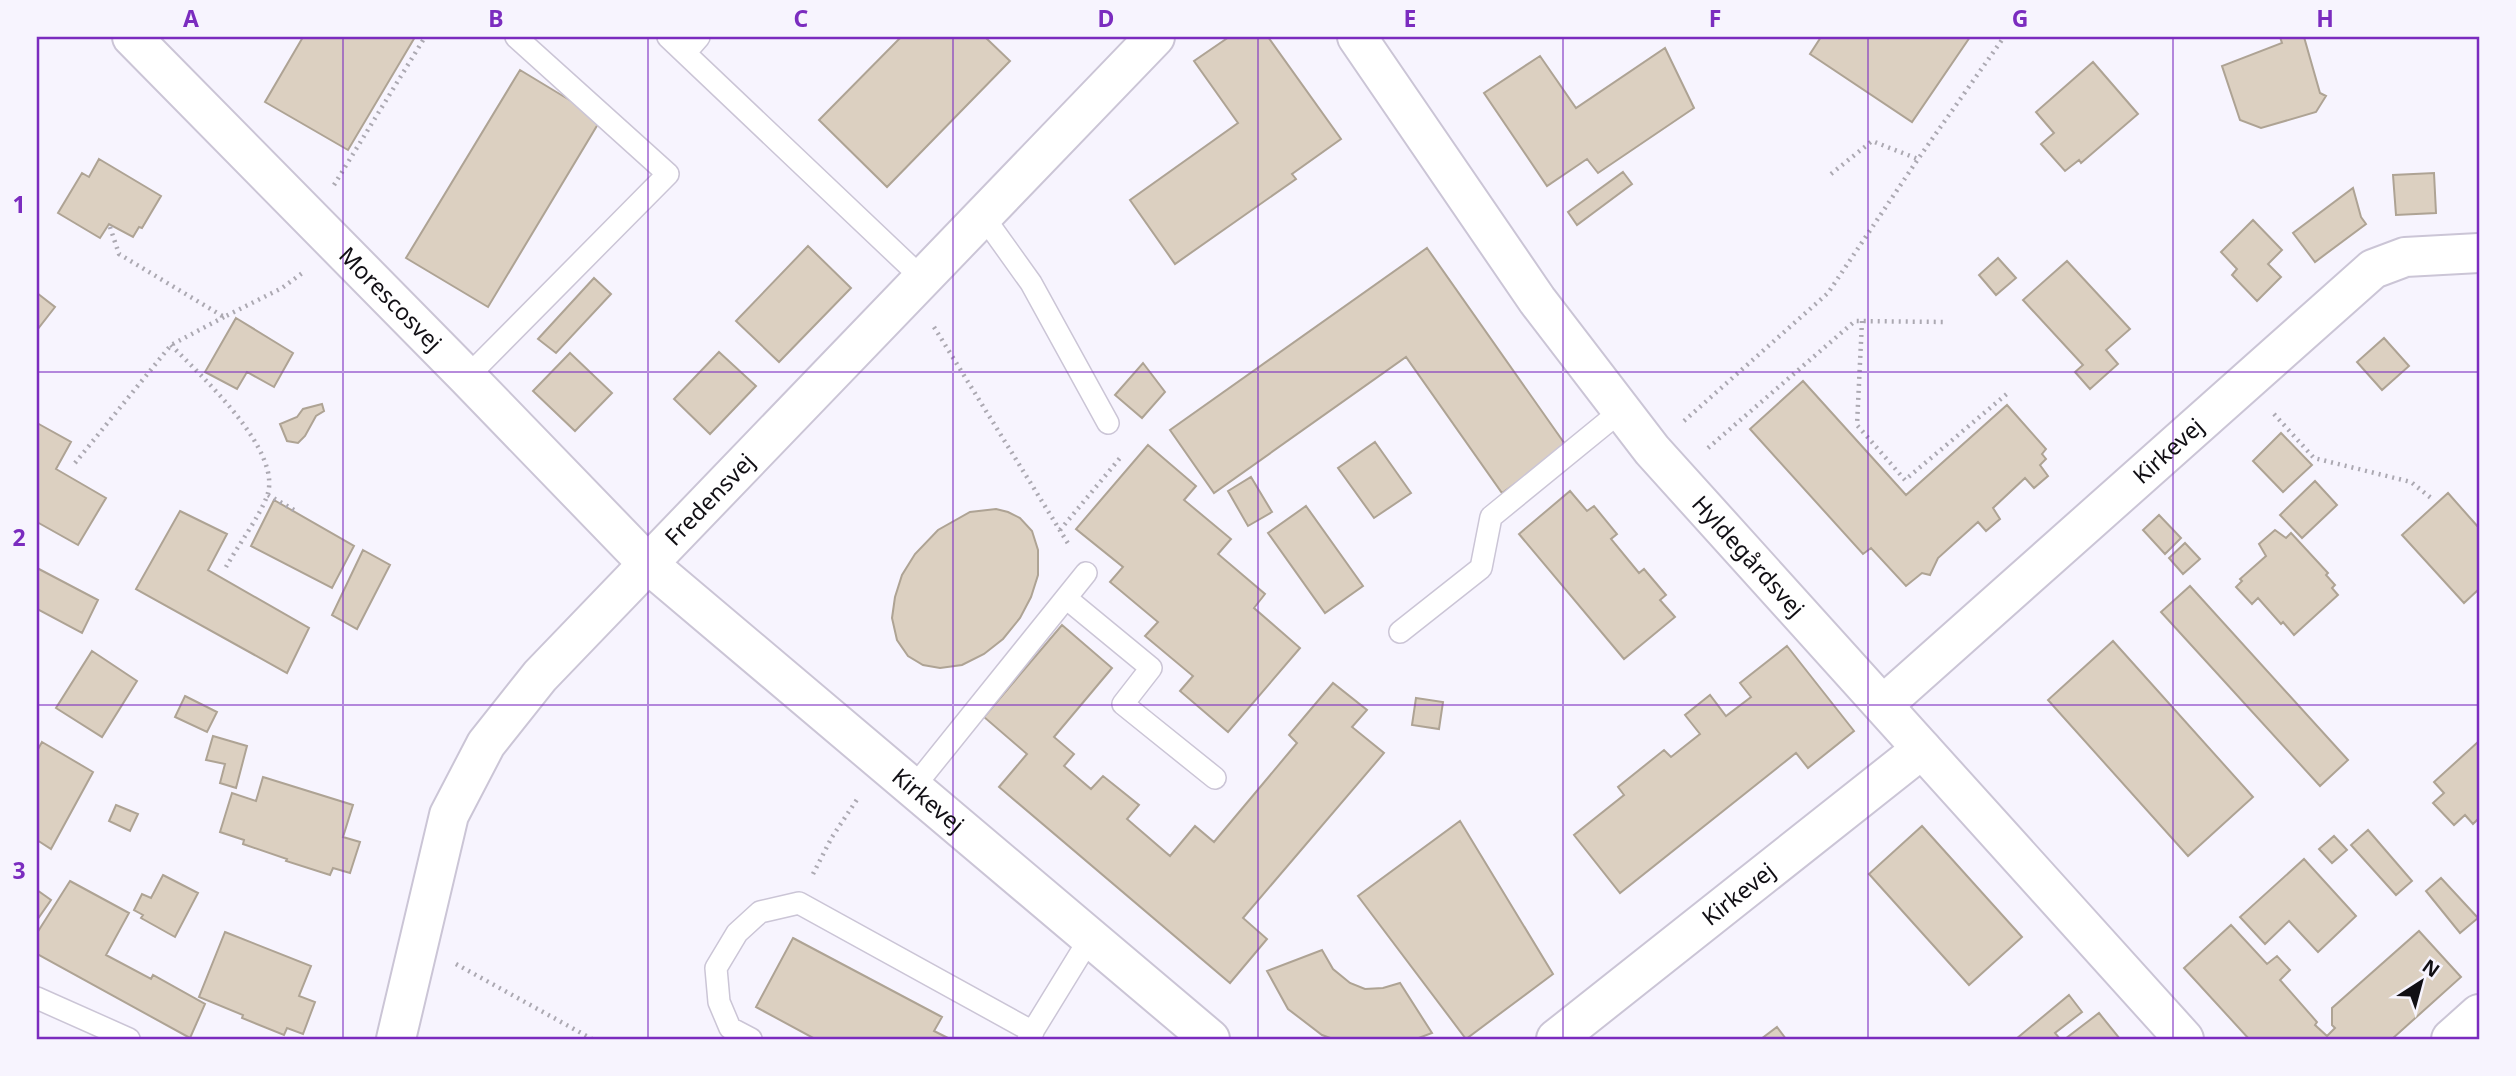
<svg xmlns="http://www.w3.org/2000/svg" width="2516" height="1076" font-family="'Noto Sans',sans-serif">
<style>
.building{fill:#dcd0c1;stroke:#aea394;stroke-width:2}
.lines{fill:none;stroke-linecap:round;stroke-linejoin:round}
.service-casing{stroke:#cbc5d6;stroke-width:24}
.minor-casing{stroke:#cbc5d6;stroke-width:42}
.tertiary-casing{stroke:#cbc5d6;stroke-width:42}
.path{stroke:#aca9b2;stroke-width:4.5;stroke-dasharray:2 5;stroke-linecap:butt}
.service{stroke:#fff;stroke-width:21}
.minor{stroke:#fff;stroke-width:38}
.tertiary{stroke:#fff;stroke-width:38}
.grid{fill:none;stroke:#7b2cbf;stroke-width:2;stroke-opacity:0.55}
.labels{text-anchor:middle;stroke-width:5;stroke-linejoin:round;paint-order:stroke}
.street-label{font-size:23px;fill:#110f14;stroke:#f7f4fe}
.neatline{fill:none;stroke:#7b2cbf;stroke-width:2.5}
.grid-label{font-size:23px;text-anchor:middle;font-weight:bold;fill:#7b2cbf}
</style>
<rect width="100%" height="100%" fill="#f7f4fe"/>
<path class="building" d="M 303,37 L 415,37 L 348,150 L 265,102 Z
M 901,37 L 985,37 L 1010,61 L 887,187 L 819,120 Z
M 1229,37 L 1268,37 L 1341,139 L 1292,174 L 1296,179 L 1175,264 L 1130,200 L 1238,123 L 1194,61 Z
M 1821,37 L 1970,37 L 1912,122 L 1810,54 Z
M 2280,37 L 2304,37 L 2320,93 L 2326,96 L 2316,112 L 2261,128 L 2240,120 L 2222,66 L 2282,43 Z
M 1665,48 L 1694,108 L 1598,173 L 1587,159 L 1547,186 L 1484,93 L 1540,56 L 1576,108 Z
M 2093,62 L 2138,114 L 2081,163 L 2079,160 L 2065,171 L 2041,144 L 2054,133 L 2036,112 Z
M 520,70 L 601,119 L 488,307 L 406,258 Z
M 99,159 L 161,196 L 142,228 L 139,227 L 133,237 L 109,224 L 100,238 L 58,213 L 82,173 L 89,177 Z
M 1623,172 L 1632,184 L 1577,225 L 1568,212 Z
M 2434,173 L 2436,213 L 2396,215 L 2393,175 Z
M 2353,188 L 2361,217 L 2366,224 L 2315,262 L 2293,233 Z
M 2253,220 L 2282,250 L 2268,264 L 2281,277 L 2257,301 L 2232,275 L 2237,269 L 2221,252 Z
M 808,246 L 851,288 L 779,362 L 736,321 Z
M 1427,248 L 1567,447 L 1502,493 L 1406,357 L 1214,493 L 1170,430 Z
M 1998,258 L 2016,278 L 1996,295 L 1979,275 Z
M 2067,261 L 2130,329 L 2106,350 L 2118,364 L 2090,389 L 2075,372 L 2083,365 L 2023,300 Z
M 594,278 L 611,294 L 556,353 L 538,339 Z
M 37,293 L 55,307 L 37,330 Z
M 236,318 L 293,353 L 274,387 L 247,372 L 237,389 L 205,372 Z
M 2384,338 L 2409,366 L 2382,390 L 2357,362 Z
M 719,352 L 756,386 L 710,434 L 674,399 Z
M 570,353 L 612,393 L 575,431 L 533,391 Z
M 1143,363 L 1165,392 L 1142,418 L 1115,395 Z
M 1803,381 L 1906,495 L 2007,405 L 2046,449 L 2042,454 L 2046,459 L 2040,465 L 2048,476 L 2034,488 L 2025,478 L 1993,508 L 2000,519 L 1986,531 L 1978,522 L 1938,558 L 1930,575 L 1922,573 L 1906,586 L 1871,548 L 1863,554 L 1750,429 Z
M 322,404 L 324,411 L 316,416 L 305,436 L 298,443 L 287,441 L 280,424 L 297,417 L 303,409 Z
M 37,423 L 71,442 L 56,469 L 106,498 L 78,545 L 37,522 Z
M 2281,433 L 2312,465 L 2283,492 L 2253,461 Z
M 1375,442 L 1411,493 L 1374,518 L 1338,468 Z
M 1148,445 L 1196,486 L 1184,500 L 1231,539 L 1218,554 L 1265,594 L 1254,608 L 1300,648 L 1228,732 L 1180,691 L 1193,676 L 1145,636 L 1158,622 L 1110,582 L 1123,567 L 1076,529 Z
M 1251,477 L 1272,512 L 1248,526 L 1228,491 Z
M 2315,481 L 2337,505 L 2302,538 L 2280,515 Z
M 1570,491 L 1587,511 L 1594,506 L 1617,534 L 1611,539 L 1639,573 L 1644,569 L 1666,595 L 1660,600 L 1675,617 L 1624,659 L 1519,534 Z
M 2448,493 L 2479,528 L 2479,589 L 2464,603 L 2402,535 Z
M 274,500 L 354,546 L 332,588 L 251,546 Z
M 1306,506 L 1363,586 L 1325,613 L 1268,533 Z
M 996,509 L 1008,512 L 1020,518 L 1032,531 L 1038,550 L 1038,575 L 1031,597 L 1020,618 L 1003,639 L 984,654 L 962,665 L 940,668 L 923,665 L 908,656 L 897,640 L 892,618 L 895,597 L 902,575 L 915,554 L 938,530 L 970,512 Z
M 180,511 L 227,534 L 208,570 L 309,628 L 287,673 L 136,589 Z
M 2159,515 L 2181,538 L 2165,554 L 2143,530 Z
M 2275,530 L 2286,538 L 2291,533 L 2328,573 L 2326,575 L 2335,585 L 2332,588 L 2338,595 L 2294,635 L 2283,622 L 2281,624 L 2258,598 L 2252,604 L 2236,587 L 2242,581 L 2240,579 L 2266,556 L 2259,544 Z
M 2185,543 L 2200,559 L 2183,574 L 2169,558 Z
M 363,550 L 390,565 L 357,629 L 332,615 Z
M 37,568 L 98,600 L 82,633 L 37,609 Z
M 2190,586 L 2348,760 L 2320,786 L 2161,612 Z
M 1062,625 L 1112,668 L 1054,737 L 1074,754 L 1064,766 L 1091,789 L 1103,776 L 1139,805 L 1127,819 L 1170,856 L 1195,826 L 1214,842 L 1297,743 L 1289,735 L 1333,683 L 1367,710 L 1352,727 L 1384,753 L 1243,918 L 1267,939 L 1230,983 L 999,787 L 1027,754 L 984,717 Z
M 2113,641 L 2253,797 L 2188,856 L 2048,700 Z
M 1787,646 L 1854,731 L 1808,768 L 1796,753 L 1620,893 L 1574,835 L 1624,795 L 1618,787 L 1664,750 L 1671,757 L 1700,734 L 1685,715 L 1710,695 L 1726,716 L 1751,697 L 1740,683 Z
M 92,651 L 137,681 L 102,737 L 56,708 Z
M 185,696 L 217,712 L 207,732 L 175,717 Z
M 1416,698 L 1443,702 L 1439,729 L 1412,725 Z
M 213,736 L 247,746 L 236,788 L 220,783 L 225,764 L 206,760 Z
M 2479,741 L 2479,818 L 2473,824 L 2465,815 L 2454,825 L 2433,803 L 2444,793 L 2434,782 Z
M 42,742 L 93,772 L 51,849 L 37,840 L 37,751 Z
M 263,777 L 353,805 L 343,837 L 360,842 L 350,873 L 333,868 L 330,875 L 286,861 L 287,859 L 243,844 L 244,840 L 220,832 L 232,793 L 256,801 Z
M 116,805 L 138,814 L 130,831 L 109,821 Z
M 1460,821 L 1553,974 L 1466,1039 L 1358,896 Z
M 1922,826 L 2022,937 L 1969,985 L 1869,874 Z
M 2368,830 L 2412,881 L 2396,895 L 2351,845 Z
M 2334,836 L 2347,850 L 2332,863 L 2319,849 Z
M 2304,859 L 2356,916 L 2318,952 L 2289,921 L 2265,944 L 2240,917 Z
M 163,875 L 198,893 L 175,937 L 141,918 L 143,915 L 134,910 L 142,894 L 151,898 Z
M 2441,878 L 2478,918 L 2460,933 L 2426,891 Z
M 70,881 L 129,913 L 106,955 L 151,979 L 153,975 L 205,1004 L 190,1038 L 37,954 L 37,933 Z
M 37,890 L 51,900 L 37,920 Z
M 2231,925 L 2267,964 L 2277,956 L 2290,970 L 2280,980 L 2317,1022 L 2315,1025 L 2327,1036 L 2335,1028 L 2332,1025 L 2332,1008 L 2419,931 L 2461,977 L 2392,1039 L 2249,1039 L 2184,968 Z
M 225,932 L 311,966 L 299,996 L 315,1002 L 303,1034 L 287,1028 L 284,1035 L 242,1018 L 243,1015 L 199,997 Z
M 793,938 L 942,1017 L 934,1031 L 950,1039 L 815,1039 L 756,1007 Z
M 1322,950 L 1333,969 L 1350,983 L 1365,989 L 1383,988 L 1400,983 L 1432,1033 L 1416,1039 L 1333,1039 L 1322,1035 L 1288,1009 L 1267,971 Z
M 2069,995 L 2082,1012 L 2055,1033 L 2060,1039 L 2016,1039 Z
M 2099,1013 L 2120,1039 L 2065,1039 Z
M 1777,1027 L 1786,1039 L 1761,1039 Z"/>
<g class="lines">
<defs>
<path id="service" d="M 668,37 L 923,279
M 685,53 L 699,37
M 983,216 L 1031,283 L 1108,423
M 467,377 L 668,174 L 516,37
M 1066,598 L 1151,668 L 1123,704 L 1215,778
M 1400,632 L 1481,568 L 1491,517 L 1622,410
M 913,788 L 1086,573
M 37,998 L 129,1039
M 751,1039 L 730,1028 L 719,1002 L 716,968 L 737,933 L 760,912 L 799,903 L 1033,1032
M 1028,1039 L 1090,938"/>
<g id="minor">
<path id="s1" d="M 132,37 L 467,377 L 647,563 L 1210,1039"/>
<path id="s2" d="M 1883,705 L 2373,269 L 2405,257 L 2479,253"/>
<path id="s3" d="M 1556,1039 L 1922,749"/>
<path d="M 2451,1039 L 2479,1014"/>
</g>
<g id="tertiary">
<path id="s4" d="M 1357,37 L 1537,300 L 1652,450 L 2184,1039"/>
<path id="s5" d="M 396,1039 L 449,815 L 486,744 L 540,676 L 1155,37"/>
</g>
</defs>
<use href="#service" class="service-casing"/>
<use href="#minor" class="minor-casing"/>
<use href="#tertiary" class="tertiary-casing"/>
<path class="path" d="M 1831,174 L 1872,141 L 1918,159
M 334,185 L 425,37
M 110,227 L 119,254 L 224,317 L 282,288 L 305,271
M 1862,321 L 1857,425 L 1905,480 L 2009,392
M 934,327 L 1069,545
M 171,345 C 200,375 284,451 267,496 C 260,516 237,547 226,567
M 2274,414 L 2314,458 L 2411,482 L 2431,498
M 1684,421 L 1828,293 L 1918,159 L 2004,37
M 1708,448 L 1855,321 L 1945,322
M 75,463 L 171,345 L 224,317
M 268,495 L 294,510
M 1060,530 L 1120,458 L 1119,455
M 813,874 L 832,837 L 858,798
M 456,964 L 592,1039"/>
<use href="#service" class="service"/>
<use href="#minor" class="minor"/>
<use href="#tertiary" class="tertiary"/>
</g>
<path class="grid" d="M 343,37 L 343,1039M 648,37 L 648,1039M 953,37 L 953,1039M 1258,37 L 1258,1039M 1563,37 L 1563,1039M 1868,37 L 1868,1039M 2173,37 L 2173,1039M 37,372 L 2479,372M 37,705 L 2479,705"/>
<g class="labels">
<g class="street-label">
<text dy="8" stroke="none"><textPath href="#s1" startOffset="368">Morescosvej</textPath></text>
<text dy="8" stroke="none"><textPath href="#s2" startOffset="382">Kirkevej</textPath></text>
<text dy="8" stroke="none"><textPath href="#s5" startOffset="642">Fredensvej</textPath></text>
<text dy="8" stroke="none"><textPath href="#s4" startOffset="651">Hyldegårdsvej</textPath></text>
<text dy="8" stroke="none"><textPath href="#s1" startOffset="1104">Kirkevej</textPath></text>
<text dy="8" stroke="none"><textPath href="#s3" startOffset="233">Kirkevej</textPath></text>
</g>
</g>
<rect width="2516" height="1076" fill="none" stroke="#f7f4fe" stroke-width="77"/>
<g transform="translate(2421 982) rotate(36)" stroke="#f7f4fe" stroke-width="5" paint-order="stroke">
<path d="M0-5L12 26L0 18L-12 26Z" fill="#110f14"/>
<text y="-10" font-size="19" font-weight="bold" text-anchor="middle" fill="#110f14">N</text>
</g>
<rect x="38" y="38" width="2440" height="1000" class="neatline"/>
<g class="grid-label">
<text x="191" y="27">A</text>
<text x="496" y="27">B</text>
<text x="801" y="27">C</text>
<text x="1106" y="27">D</text>
<text x="1410" y="27">E</text>
<text x="1715" y="27">F</text>
<text x="2020" y="27">G</text>
<text x="2325" y="27">H</text>
<text x="19" y="213">1</text>
<text x="19" y="546">2</text>
<text x="19" y="879">3</text>
</g>
</svg>
